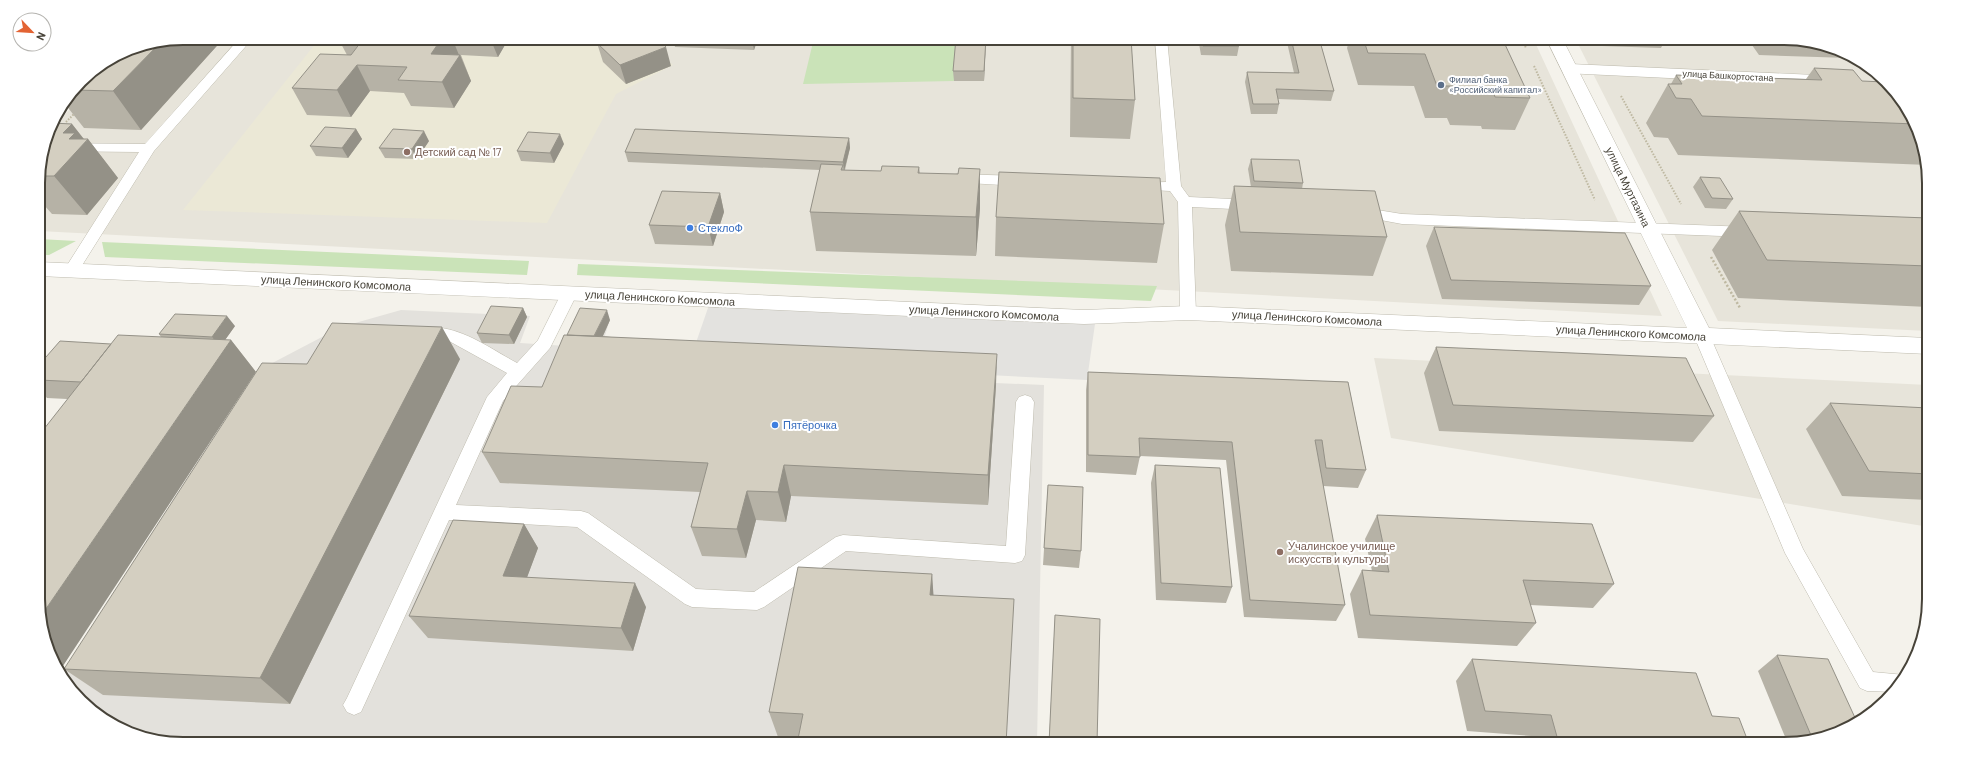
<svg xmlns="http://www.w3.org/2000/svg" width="1967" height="782" font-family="Barlow,sans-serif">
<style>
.residential{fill:#e7e4da}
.industrial{fill:#e3e1dc}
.education{fill:#ebe8d6}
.green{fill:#cae3b8}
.parking{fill:#e3e2df}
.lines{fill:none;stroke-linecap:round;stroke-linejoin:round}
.service-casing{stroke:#bebbae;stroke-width:1}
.minor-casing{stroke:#bebbae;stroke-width:1}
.tertiary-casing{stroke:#bebbae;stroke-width:1}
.path-far1{stroke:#beb8a1;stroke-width:2;stroke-dasharray:1.5 1.5;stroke-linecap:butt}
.path{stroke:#beb8a1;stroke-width:2.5;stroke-dasharray:2 2;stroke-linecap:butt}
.service{fill:#fff;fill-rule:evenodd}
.minor{fill:#fff;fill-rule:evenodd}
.tertiary{fill:#fff;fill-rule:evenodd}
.wall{fill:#b6b2a6}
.shaded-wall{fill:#949187}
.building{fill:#d4cfc1;stroke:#949187}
.service-dot{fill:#5c6f8a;stroke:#fff;stroke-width:1.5}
.education-dot{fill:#8d6e63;stroke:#fff;stroke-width:1.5}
.shop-dot{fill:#3f7fe0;stroke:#fff;stroke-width:1.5}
.labels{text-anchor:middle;stroke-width:4;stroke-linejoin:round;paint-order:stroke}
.far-street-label{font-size:9px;fill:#474339;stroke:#fff}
.far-service-label{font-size:9px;fill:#4e5e75;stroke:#fff;text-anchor:start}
.education-label{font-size:11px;fill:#785e54;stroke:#fff;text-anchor:start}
.street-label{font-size:11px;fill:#474339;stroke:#fff}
.shop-label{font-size:11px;fill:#366cbe;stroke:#fff;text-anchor:start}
.rim{fill:none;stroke:#474339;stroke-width:2}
</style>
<rect width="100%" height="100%" fill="#f4f2eb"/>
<path class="residential" d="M 183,38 L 1533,38 L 1662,316 L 39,231 L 38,174 L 50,129 L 130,49 Z
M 1575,38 L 1784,38 L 1831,46 L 1893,88 L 1928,164 L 1928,331 L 1718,321 Z
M 1374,358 L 1928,385 L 1929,527 L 1391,438 Z"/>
<path class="industrial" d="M 401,310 L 530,316 L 520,343 L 567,346 L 610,319 L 596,366 L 1044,385 L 1037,744 L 183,744 L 136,736 L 74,694 L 63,672 L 259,370 L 341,327 Z"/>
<path class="education" d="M 320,38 L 603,38 L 607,46 L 648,43 L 673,65 L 616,94 L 547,223 L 183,210 Z"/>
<path class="green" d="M 814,38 L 957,38 L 954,81 L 803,84 Z
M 39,239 L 76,241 L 49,255 L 39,255 Z
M 102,242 L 529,261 L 527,275 L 105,257 Z
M 578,264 L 1157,286 L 1151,301 L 577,275 Z"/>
<path class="parking" d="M 709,305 L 1095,324 L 1087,380 L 690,360 Z"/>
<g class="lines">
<defs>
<path id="service" d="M 240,38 L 253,38 L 154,151 L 76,275 L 71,276 L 66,275 L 63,271 L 66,267 L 139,152 L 45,151 L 47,143 L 145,144 Z
M 1155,38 L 1167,38 L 1181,186 L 1189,197 L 1253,200 L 1258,202 L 1260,205 L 1258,208 L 1253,210 L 1192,207 L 1196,313 L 1194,317 L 1188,319 L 1182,317 L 1180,313 L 1178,202 L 1170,191 L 1134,189 L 1132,186 L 1134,183 L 1166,182 Z
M 957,174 L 1020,176 L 1025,178 L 1027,181 L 1025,184 L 1020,186 L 952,182 L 950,179 L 952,176 Z
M 1359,207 L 1402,214 L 1748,227 L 1753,228 L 1755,232 L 1753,236 L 1748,237 L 1402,224 L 1354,215 L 1352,212 L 1354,209 Z
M 569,288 L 575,290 L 577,294 L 550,348 L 503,401 L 456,505 L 581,511 L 588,513 L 696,589 L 754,592 L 836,537 L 843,535 L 1006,546 L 1016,402 L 1019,397 L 1025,395 L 1031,397 L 1034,402 L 1025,555 L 1022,561 L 1015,563 L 846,551 L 764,607 L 757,610 L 692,607 L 685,604 L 577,527 L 449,520 L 361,712 L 354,715 L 347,712 L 343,705 L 347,698 L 487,397 L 507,373 L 449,341 L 416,338 L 414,334 L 416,330 C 452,319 487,347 517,363 L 538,340 L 563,290 Z
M 1702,330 L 1708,332 L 1710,336 L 1803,549 L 1873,672 L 1905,675 L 1899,687 L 1894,692 L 1867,691 L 1860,688 L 1785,553 L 1694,336 L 1696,332 Z"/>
<path id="minor" d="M 1570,64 L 1815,75 L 1821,76 L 1823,80 L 1821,84 L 1815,85 L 1564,73 L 1562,69 L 1564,65 Z"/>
<path id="tertiary" d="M 1546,38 L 1562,38 L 1709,328 L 1928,338 L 1928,354 L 1188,320 L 1084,324 L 39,276 L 39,262 L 1084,310 L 1188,306 L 1687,328 Z"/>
</defs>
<use href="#service" class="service-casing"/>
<use href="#minor" class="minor-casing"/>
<use href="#tertiary" class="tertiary-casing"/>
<path class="path-far1" d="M 1521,38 L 1526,48
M 1589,38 L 1593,45
M 1534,66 L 1595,200
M 1621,96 L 1681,204
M 66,122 L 75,113"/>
<path class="path" d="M 1711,257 L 1740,308"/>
<use href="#service" class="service"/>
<use href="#minor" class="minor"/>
<use href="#tertiary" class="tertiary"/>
</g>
<path class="wall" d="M 183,38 L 224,38 L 141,130 L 84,128 L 65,104 L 87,74 Z
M 338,38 L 509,38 L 498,57 L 461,55 L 471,81 L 454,108 L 411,106 L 404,93 L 370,91 L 351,117 L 307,115 L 292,88 L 347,55 Z
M 673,38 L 758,38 L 754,50 L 675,47 Z
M 956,38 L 986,38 L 984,81 L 954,81 L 953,71 Z
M 1071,38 L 1131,38 L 1135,100 L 1130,139 L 1070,137 Z
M 1198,38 L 1237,38 L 1239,46 L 1237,56 L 1201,55 Z
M 1286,38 L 1319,38 L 1334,91 L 1331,101 L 1278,99 L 1279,104 L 1277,114 L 1251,114 L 1245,82 L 1247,72 L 1294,73 Z
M 1350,38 L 1502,38 L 1530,98 L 1515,130 L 1482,129 L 1481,126 L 1450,125 L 1447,118 L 1425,118 L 1414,86 L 1358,85 L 1347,48 Z
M 1597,38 L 1666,38 L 1661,48 L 1602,46 Z
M 1747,38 L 1784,38 L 1831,46 L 1849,58 L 1759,55 Z
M 597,43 L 671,66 L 626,84 L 603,62 Z
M 1814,68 L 1862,81 L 1893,88 L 1918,128 L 1928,165 L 1678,155 L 1668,138 L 1654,137 L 1646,123 L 1668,84 L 1671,84 L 1676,75 L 1806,79 Z
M 72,124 L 84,139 L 88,139 L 118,178 L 87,215 L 52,214 L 44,205 L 38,205 L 38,174 Z
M 356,129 L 362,139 L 348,158 L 316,156 L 310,146 Z
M 849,138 L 850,148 L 845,170 L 881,171 L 919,167 L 920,173 L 980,208 L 976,256 L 816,251 L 810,212 L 820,170 L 628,162 L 625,152 Z
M 429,141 L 417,159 L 385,158 L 379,148 Z
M 564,144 L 554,163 L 521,161 L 517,151 Z
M 1251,159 L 1303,183 L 1302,189 L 1387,237 L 1373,276 L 1231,271 L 1225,225 L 1234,186 L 1251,187 L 1248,169 Z
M 1700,177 L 1733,199 L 1726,209 L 1705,208 L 1693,187 Z
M 720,193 L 724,212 L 713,246 L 655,244 L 649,225 Z
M 1739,211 L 1928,218 L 1928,307 L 1738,298 L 1712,250 Z
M 996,217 L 1164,224 L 1157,263 L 995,256 Z
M 1434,227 L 1651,286 L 1639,305 L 1442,299 L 1426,246 Z
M 523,308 L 527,317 L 514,344 L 482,343 L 477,333 Z
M 610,320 L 603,336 L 996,385 L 988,505 L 791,496 L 786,522 L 756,520 L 746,558 L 702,556 L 691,527 L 700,492 L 500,483 L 482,452 L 542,387 L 567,335 Z
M 235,326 L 225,340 L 231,340 L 256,372 L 67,399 L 47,398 L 39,390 L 39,365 L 111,344 L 161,337 L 159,334 Z
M 1436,347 L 1714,416 L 1693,442 L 1439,431 L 1424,373 Z
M 460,359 L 290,704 L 103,695 L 64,669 L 307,364 Z
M 1088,372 L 1348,382 L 1366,470 L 1358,488 L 1323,486 L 1345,605 L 1336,621 L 1244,617 L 1226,460 L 1140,456 L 1136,475 L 1086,472 L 1086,390 Z
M 1830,403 L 1928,408 L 1929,500 L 1842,496 L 1806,429 Z
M 1155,465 L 1232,587 L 1226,603 L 1156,600 L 1151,483 Z
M 1048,485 L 1081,551 L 1079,568 L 1043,565 Z
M 1377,515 L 1614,584 L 1593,608 L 1530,605 L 1536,623 L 1517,646 L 1358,638 L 1350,594 L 1362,570 L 1372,571 L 1365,539 Z
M 524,524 L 538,548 L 527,577 L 646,607 L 633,651 L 428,638 L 409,616 Z
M 932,574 L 933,595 L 1006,744 L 800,744 L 798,738 L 778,737 L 769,712 Z
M 1055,615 L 1097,744 L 1049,744 Z
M 1777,655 L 1856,718 L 1880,702 L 1883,703 L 1872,714 L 1831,736 L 1793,744 L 1788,744 L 1758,671 Z
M 1472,659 L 1712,716 L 1749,744 L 1534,744 L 1531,736 L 1467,731 L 1456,681 Z"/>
<path class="shaded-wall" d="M 183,38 L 224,38 L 141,130 L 113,91 L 160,43 Z
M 442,38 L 452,38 L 459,55 L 431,54 Z
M 490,38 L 509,38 L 498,57 Z
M 753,38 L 758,38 L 754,50 L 752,40 Z
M 986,38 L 984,81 L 984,71 Z
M 666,47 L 671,66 L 626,84 L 620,65 Z
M 460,55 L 471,81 L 454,108 L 442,82 Z
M 357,65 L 370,91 L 351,117 L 337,90 Z
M 72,124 L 86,142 L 88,139 L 118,178 L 87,215 L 54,176 L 63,133 Z
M 356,129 L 362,139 L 348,158 L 342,148 Z
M 424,131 L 429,141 L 417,159 L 412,149 Z
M 560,134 L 564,144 L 554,163 L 550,153 Z
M 849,138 L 850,148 L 844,171 L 843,162 Z
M 980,169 L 980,208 L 976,256 L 976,217 Z
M 720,193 L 724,212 L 713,246 L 708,227 Z
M 523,308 L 527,317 L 514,344 L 509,335 Z
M 607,310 L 610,320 L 597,349 L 593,339 Z
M 227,316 L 235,326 L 220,347 L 212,337 Z
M 442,327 L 460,359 L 290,704 L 260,678 Z
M 231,340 L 256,372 L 61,669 L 41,627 L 41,616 Z
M 997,354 L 996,385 L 988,505 L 988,475 Z
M 784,465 L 791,496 L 786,522 L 778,492 Z
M 747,491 L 756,520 L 746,558 L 737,529 Z
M 524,524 L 538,548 L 519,599 L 503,576 Z
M 932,574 L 934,602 L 930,595 Z
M 635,583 L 646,607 L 633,651 L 621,628 Z"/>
<path class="building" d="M 364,38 L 442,38 L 431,54 L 460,55 L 442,82 L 398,80 L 407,67 L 357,65 L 337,90 L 292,88 L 320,54 L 351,55 Z
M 610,38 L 657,38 L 666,47 L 620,65 L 597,43 Z
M 693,38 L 753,38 L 752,40 Z
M 956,38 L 986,38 L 984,71 L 953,71 Z
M 1073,38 L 1131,38 L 1135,100 L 1073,98 Z
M 1202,38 L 1237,38 L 1239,46 L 1203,46 Z
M 1291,38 L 1319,38 L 1334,91 L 1276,89 L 1279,104 L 1253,104 L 1247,72 L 1299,73 Z
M 1363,38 L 1502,38 L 1530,98 L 1495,97 L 1494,94 L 1462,93 L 1460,86 L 1437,86 L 1425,54 L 1368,53 Z
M 160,43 L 113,91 L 75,90 L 87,74 L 128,49 Z
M 1814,68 L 1853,70 L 1862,81 L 1884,82 L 1893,88 L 1916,124 L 1702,116 L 1691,99 L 1676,98 L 1668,84 L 1682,84 L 1676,75 L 1822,80 Z
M 52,123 L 72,124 L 63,133 L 75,133 L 69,139 L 88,139 L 54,176 L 38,176 Z
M 325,127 L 356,129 L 342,148 L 310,146 Z
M 393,129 L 424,131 L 412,149 L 379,148 Z
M 635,129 L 849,138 L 843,162 L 625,152 Z
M 528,132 L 560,134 L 550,153 L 517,151 Z
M 1251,159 L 1299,160 L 1303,183 L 1254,181 Z
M 821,164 L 843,165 L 841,170 L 881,171 L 882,166 L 919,167 L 918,173 L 958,174 L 959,168 L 980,169 L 976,217 L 810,212 Z
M 999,172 L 1160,178 L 1164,224 L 996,217 Z
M 1700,177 L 1720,178 L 1733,199 L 1712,198 Z
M 1234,186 L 1375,191 L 1387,237 L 1240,232 Z
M 662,191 L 720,193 L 708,227 L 649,225 Z
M 1739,211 L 1928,218 L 1928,266 L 1767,260 Z
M 1434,227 L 1625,233 L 1651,286 L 1451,280 Z
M 491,306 L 523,308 L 509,335 L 477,333 Z
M 580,308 L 607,310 L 594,336 L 567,335 Z
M 175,314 L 227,316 L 212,337 L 159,334 Z
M 332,323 L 442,327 L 260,678 L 64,669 L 262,363 L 307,364 Z
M 118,335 L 231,340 L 41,616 L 40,434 Z
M 564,335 L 997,354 L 988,475 L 784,465 L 778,492 L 747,491 L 737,529 L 691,527 L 708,463 L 482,452 L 511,386 L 542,387 Z
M 60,341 L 111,344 L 81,382 L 39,380 L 39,365 Z
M 1436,347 L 1686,358 L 1714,416 L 1453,405 Z
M 1088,372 L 1348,382 L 1366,470 L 1326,468 L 1322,440 L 1315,440 L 1345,605 L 1250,600 L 1232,442 L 1139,438 L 1140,457 L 1088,455 Z
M 1830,403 L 1928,408 L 1929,474 L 1869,471 Z
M 1155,465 L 1220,468 L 1232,587 L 1161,583 Z
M 1048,485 L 1083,487 L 1081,551 L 1044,548 Z
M 1377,515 L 1592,524 L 1614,584 L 1523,580 L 1536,623 L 1370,615 L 1362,570 L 1389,572 Z
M 453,520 L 524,524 L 503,576 L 635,583 L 621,628 L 409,616 Z
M 798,567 L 932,574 L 930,595 L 1014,599 L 1006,744 L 881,744 L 798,739 L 803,714 L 769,712 Z
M 1055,615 L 1100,619 L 1097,744 L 1049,744 Z
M 1777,655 L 1828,659 L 1857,722 L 1831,736 L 1813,740 Z
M 1472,659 L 1696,673 L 1712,716 L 1739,718 L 1749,744 L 1559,744 L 1551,715 L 1485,711 Z"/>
<circle class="service-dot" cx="1441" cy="85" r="4"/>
<g class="education-dot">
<circle cx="407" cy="152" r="4"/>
<circle cx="1280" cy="552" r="4"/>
</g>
<g class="shop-dot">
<circle cx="690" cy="228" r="4"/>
<circle cx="775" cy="425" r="4"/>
</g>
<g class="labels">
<g class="far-street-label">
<text transform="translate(1728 76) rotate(3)" y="3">улица Башкортостана</text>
</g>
<g class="far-service-label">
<text x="1449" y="83">Филиал банка<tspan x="1449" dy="10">«Российский капитал»</tspan></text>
</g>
<g class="education-label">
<text x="415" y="156">Детский сад № 17</text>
<text x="1288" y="550">Учалинское училище<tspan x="1288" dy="13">искусств и культуры</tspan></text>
</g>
<g class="street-label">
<text transform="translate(1628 187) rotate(64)" y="4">улица Муртазина</text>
<text transform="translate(336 283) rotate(3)" y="4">улица Ленинского Комсомола</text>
<text transform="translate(660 298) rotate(3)" y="4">улица Ленинского Комсомола</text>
<text transform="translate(984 313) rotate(3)" y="4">улица Ленинского Комсомола</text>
<text transform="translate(1307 318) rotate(3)" y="4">улица Ленинского Комсомола</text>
<text transform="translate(1631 333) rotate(3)" y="4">улица Ленинского Комсомола</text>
</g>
<g class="shop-label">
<text x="698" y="232">СтеклоФ</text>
<text x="783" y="429">Пятёрочка</text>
</g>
</g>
<path d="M0 0H1967V782H0ZM183 45H1784A138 138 0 0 1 1922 183V599A138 138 0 0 1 1784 737H183A138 138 0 0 1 45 599V183A138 138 0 0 1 183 45Z" fill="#fff" fill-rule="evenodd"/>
<path class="rim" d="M183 45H1784A138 138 0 0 1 1922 183V599A138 138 0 0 1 1784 737H183A138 138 0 0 1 45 599V183A138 138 0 0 1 183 45Z"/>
<g transform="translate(32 32) rotate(115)"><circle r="19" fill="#ffffff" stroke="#b5b4b0"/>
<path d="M0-3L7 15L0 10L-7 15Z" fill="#e36333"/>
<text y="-6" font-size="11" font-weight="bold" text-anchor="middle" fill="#474339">N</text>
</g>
</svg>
